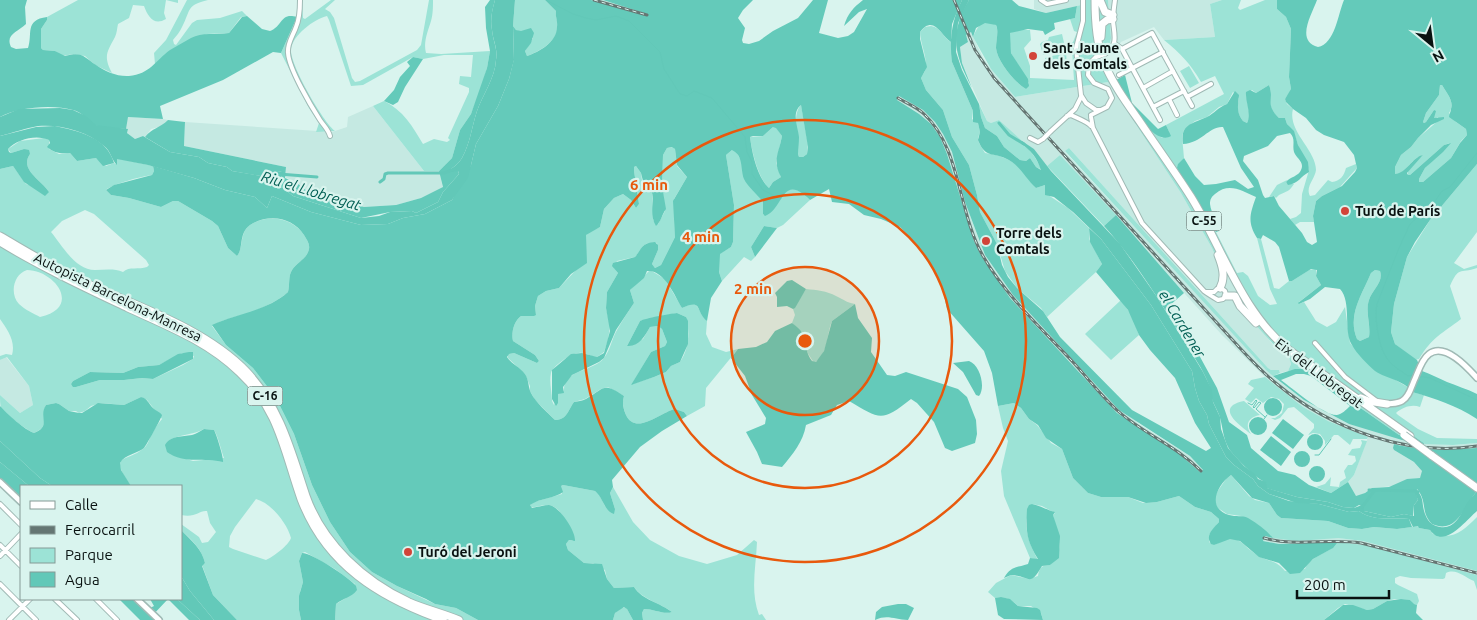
<svg xmlns="http://www.w3.org/2000/svg" width="1477" height="620" font-family="Ubuntu,sans-serif">
<style>
.built{fill:#c5e9e2}
.green{fill:#9ce3d6;fill-rule:evenodd}
.forest{fill:#64caba;fill-rule:evenodd}
.water{fill:#62c8b8}
.lines{fill:none;stroke-linecap:round;stroke-linejoin:round}
.stream{stroke:#62c8b8;stroke-width:1}
.canal{stroke:#62c8b8;stroke-width:3}
.street-casing{stroke:#a0bab5;stroke-width:6}
.secondary-casing{stroke:#a0bab5;stroke-width:8}
.highway-casing{stroke:#a0bab5;stroke-width:9}
.street{stroke:#fff;stroke-width:4}
.secondary{stroke:#fff;stroke-width:5}
.highway{stroke:#fff;stroke-width:7}
.rail-casing{stroke:#657673;stroke-width:3}
.rail{stroke:#d9f4ee;stroke-width:1;stroke-dasharray:4;stroke-linecap:butt}
.street-bridge-casing{stroke:#a0bab5;stroke-width:6;stroke-linecap:butt}
.highway-bridge-casing{stroke:#a0bab5;stroke-width:9;stroke-linecap:butt}
.street-bridge{stroke:#fff;stroke-width:4}
.highway-bridge{stroke:#fff;stroke-width:7}
.ring{fill:none;stroke:#e8590c;stroke-width:2.5}
.poi-dot{fill:#d24439;stroke:#d9f4ee;stroke-width:2}
.labels{text-anchor:middle;stroke-width:4.5;stroke-linejoin:round;paint-order:stroke}
.shield{fill:#d9f4ee;stroke:#475653;stroke-width:1}
.shield-label{font-size:12px;font-weight:bold;fill:#091211}
.poi-label{font-size:14px;font-weight:bold;fill:#091211;stroke:#d9f4ee;text-anchor:start}
.street-label{font-size:14px;fill:#091211;stroke:#d9f4ee}
.water-label{font-size:15px;font-style:italic;fill:#005e53;stroke:#d9f4ee}
.centre{fill:#e8590c;stroke:#d9f4ee;stroke-width:2.5}
.ring-label{font-size:15px;text-anchor:middle;font-weight:bold;fill:#e8590c;stroke:#d9f4ee;stroke-width:4.5;stroke-linejoin:round;paint-order:stroke}
</style>
<rect width="100%" height="100%" fill="#d9f4ee"/>
<path class="built" d="M 591,0 L 603,0 L 648,14 L 647,16 Z
M 1034,0 L 1086,0 L 1086,4 L 1046,13 L 1034,9 Z
M 1108,0 L 1222,0 L 1210,4 L 1215,37 L 1164,40 L 1154,27 L 1121,42 L 1116,49 L 1106,57 L 1106,49 L 1110,44 L 1111,38 Z
M 971,32 L 983,58 L 991,69 L 1015,97 L 1108,82 L 1181,193 L 1212,248 L 1222,271 L 1229,277 L 1244,306 L 1273,345 L 1289,357 L 1291,364 L 1288,371 L 1280,373 L 1279,370 L 1271,370 L 1268,368 L 1069,148 L 1065,152 L 1275,378 L 1304,400 L 1349,424 L 1422,443 L 1453,445 L 1477,443 L 1477,448 L 1453,450 L 1411,448 L 1394,444 L 1394,450 L 1417,464 L 1422,471 L 1422,476 L 1420,478 L 1406,480 L 1394,486 L 1372,488 L 1365,493 L 1356,497 L 1348,482 L 1354,475 L 1368,437 L 1328,421 L 1303,407 L 1265,377 L 1222,335 L 1060,155 L 1047,166 L 1034,149 L 1021,141 L 999,120 L 991,123 L 987,121 L 962,63 L 960,47 L 968,42 L 965,35 Z
M 899,95 L 923,110 L 935,122 L 943,134 L 952,152 L 965,202 L 985,255 L 1013,295 L 1139,424 L 1190,456 L 1203,470 L 1200,472 L 1177,452 L 1117,413 L 1010,298 L 981,257 L 974,241 L 947,154 L 940,137 L 897,100 Z
M 373,106 L 424,171 L 439,171 L 443,188 L 421,198 L 396,205 L 364,207 L 312,195 L 297,183 L 285,177 L 286,167 L 184,146 L 185,122 L 332,132 L 347,127 L 348,117 Z
M 127,117 L 163,119 L 168,120 L 163,126 L 151,129 L 145,137 L 143,136 L 135,139 L 127,133 L 128,129 L 126,129 Z
M 6,357 L 29,386 L 33,405 L 20,413 L 0,395 L 0,360 Z
M 1265,536 L 1338,538 L 1363,541 L 1477,571 L 1477,575 L 1364,545 L 1338,542 L 1279,544 L 1263,541 Z"/>
<path class="green" d="M 78,0 L 178,0 L 178,3 L 166,0 L 164,13 L 166,19 C 154,26 148,17 144,6 L 133,5 L 129,18 L 118,24 C 117,28 117,33 115,37 C 107,52 103,56 112,73 L 95,65 L 85,56 L 74,54 L 62,56 L 55,51 L 43,50 L 41,48 L 41,29 L 47,20 L 47,17 Z
M 187,0 L 208,0 C 186,5 191,10 182,27 C 180,32 176,36 173,40 L 174,44 L 176,45 L 192,23 L 197,20 L 220,18 L 242,11 L 247,16 L 241,17 L 229,33 L 207,34 L 171,50 L 155,64 L 154,53 L 166,40 Z
M 297,0 L 302,0 L 303,18 L 305,19 L 331,0 L 335,0 L 325,9 L 330,12 L 334,18 L 352,78 L 355,82 L 360,81 L 417,50 L 421,45 L 429,0 L 433,0 C 433,6 433,15 431,21 C 428,31 423,42 426,53 L 441,54 L 490,51 L 487,68 L 481,89 L 471,114 L 460,130 L 452,158 L 439,171 L 424,171 L 373,106 L 384,101 C 403,110 413,127 423,144 L 434,139 L 447,142 L 450,140 L 448,138 L 469,92 L 469,88 L 459,84 L 460,76 L 471,77 L 473,55 L 444,55 L 423,59 L 413,57 L 363,85 L 351,86 L 329,20 L 327,16 C 314,19 293,35 291,49 C 289,63 323,122 335,131 L 316,132 L 319,123 L 309,108 L 281,53 L 297,17 Z
M 515,0 L 545,0 L 556,11 C 555,17 558,22 558,27 C 557,42 538,52 527,56 L 525,51 L 533,38 L 516,30 L 513,26 Z
M 1086,0 L 1108,0 L 1111,38 C 1110,46 1104,52 1106,60 C 1111,79 1146,127 1162,138 L 1169,132 L 1166,125 L 1224,94 L 1215,76 L 1201,82 C 1190,63 1181,54 1164,40 L 1215,37 L 1210,4 L 1222,0 L 1241,0 L 1238,8 L 1240,10 L 1265,0 L 1277,0 L 1277,9 L 1286,17 L 1291,29 L 1289,77 L 1291,89 L 1290,92 L 1285,99 L 1287,104 L 1293,109 C 1287,131 1316,150 1316,170 C 1315,179 1305,187 1310,196 L 1315,195 L 1328,180 L 1332,182 C 1340,181 1344,176 1346,168 L 1356,164 L 1357,168 L 1340,187 L 1322,196 L 1316,201 L 1313,216 L 1314,222 L 1300,222 L 1295,225 L 1290,219 L 1296,217 L 1301,213 L 1302,194 L 1309,170 L 1298,145 L 1294,133 L 1287,124 L 1285,118 L 1279,118 C 1263,103 1275,99 1269,85 L 1256,93 L 1252,90 L 1246,94 L 1250,117 L 1247,123 L 1243,121 C 1237,114 1237,108 1239,98 L 1233,92 L 1227,104 L 1219,107 L 1207,117 L 1195,121 L 1184,130 L 1182,136 L 1184,158 L 1183,159 L 1193,194 L 1216,232 L 1237,273 L 1243,272 L 1248,276 L 1258,296 L 1270,305 L 1277,304 L 1270,289 L 1257,238 L 1261,239 L 1274,288 L 1279,289 L 1289,281 L 1292,281 L 1309,270 L 1316,269 L 1316,276 L 1321,285 L 1299,302 L 1299,304 L 1304,302 L 1316,321 L 1327,327 L 1336,322 L 1345,307 L 1350,343 L 1376,371 L 1394,379 L 1409,388 L 1412,392 L 1424,395 L 1420,407 C 1412,404 1403,407 1396,413 L 1398,415 L 1418,429 L 1437,438 L 1477,439 L 1477,443 L 1453,445 L 1425,444 L 1415,437 L 1399,435 L 1305,369 L 1288,371 L 1291,364 L 1289,357 L 1274,345 L 1253,322 L 1229,277 L 1222,271 L 1212,248 L 1181,193 L 1108,82 L 1015,97 L 991,69 L 973,37 C 978,26 982,18 996,25 C 999,32 996,41 996,48 C 997,61 1015,83 1026,89 L 1029,83 L 1011,53 L 1009,35 L 1010,33 L 1016,30 L 1030,30 L 1031,40 L 1024,48 L 1030,66 L 1030,78 L 1074,80 L 1072,49 L 1069,45 L 1073,42 L 1077,32 L 1074,31 L 1070,19 L 1075,18 L 1077,6 L 1085,4 Z
M 931,26 C 942,28 943,38 951,42 L 952,62 L 973,111 L 972,119 L 978,123 L 980,132 L 978,138 L 979,143 L 985,153 C 999,155 1011,159 1021,169 C 1027,175 1030,182 1036,188 L 1045,185 L 1048,195 L 1068,208 L 1089,228 L 1089,239 L 1102,264 L 1096,272 L 1047,317 L 1041,308 L 1017,288 L 1005,271 L 997,244 L 980,212 L 977,195 L 969,165 L 952,137 L 943,110 L 926,90 L 921,78 C 922,75 924,73 925,71 C 929,61 920,43 920,32 L 925,27 Z
M 1062,34 L 1065,47 L 1043,55 L 1040,44 L 1042,42 L 1048,40 L 1049,37 Z
M 1066,52 L 1067,66 L 1049,70 L 1045,58 Z
M 1189,66 L 1199,83 L 1190,88 L 1180,71 Z
M 1440,85 L 1442,85 C 1447,94 1456,103 1449,113 L 1456,122 L 1466,129 L 1467,135 L 1461,141 L 1451,158 L 1423,182 L 1419,182 L 1419,179 L 1425,168 L 1450,143 L 1444,145 L 1410,175 L 1408,175 L 1408,171 L 1423,155 C 1411,158 1407,173 1395,175 L 1395,167 L 1401,155 L 1411,147 L 1418,138 L 1439,120 L 1438,117 L 1434,119 L 1434,110 L 1426,122 L 1424,123 L 1423,122 L 1426,113 L 1439,95 Z
M 979,104 L 987,121 L 991,123 L 999,120 L 1022,141 L 1021,144 C 1032,150 1036,159 1042,170 L 1036,167 L 1030,158 L 1026,161 L 1020,160 L 1004,147 L 997,136 L 985,128 L 981,117 Z
M 801,105 L 808,144 L 807,154 L 803,157 L 799,157 L 798,154 C 797,142 792,113 801,105 Z
M 773,127 L 776,127 L 782,136 L 776,163 L 781,177 L 773,182 L 769,188 C 758,178 752,152 750,137 L 763,136 Z
M 44,138 L 49,140 L 49,149 L 59,154 L 70,153 L 77,161 L 96,158 L 106,166 L 114,163 L 116,164 L 116,158 L 153,166 L 154,171 L 152,175 C 143,176 112,184 106,190 L 111,195 L 129,198 L 161,207 L 173,201 L 178,201 L 212,221 L 218,226 L 228,248 L 237,256 C 244,247 239,233 250,225 C 268,213 293,218 304,235 C 307,240 310,244 309,249 C 307,259 297,262 292,270 C 288,276 290,285 288,292 C 280,300 257,311 246,314 C 234,317 222,320 212,326 L 226,345 L 253,368 L 276,398 L 294,434 L 312,485 L 330,522 L 350,552 L 372,572 L 397,586 L 435,604 L 456,608 L 478,620 L 335,620 L 336,604 L 346,598 L 355,584 L 335,569 L 305,552 L 302,553 L 299,561 L 303,582 L 300,592 L 299,610 L 301,620 L 237,620 L 213,595 L 202,565 L 205,563 C 202,549 191,539 181,530 L 181,524 L 199,537 L 202,543 L 208,542 L 216,532 L 210,523 L 207,511 C 199,510 196,518 181,515 L 181,486 L 131,486 C 106,451 129,464 146,446 C 149,442 150,436 153,432 C 155,427 159,423 162,419 L 147,400 L 141,397 L 124,405 L 101,403 L 91,406 L 85,411 L 79,413 L 76,411 L 69,411 L 59,404 L 56,403 L 46,405 C 40,418 51,426 34,433 C 28,431 5,414 1,408 C 0,404 0,400 0,395 L 20,413 L 33,405 L 29,386 L 7,357 L 0,360 L 0,356 L 6,354 L 12,355 C 16,341 7,329 0,319 L 0,169 L 13,166 L 26,184 L 49,192 C 42,180 19,170 30,154 L 24,149 L 11,153 L 8,149 L 20,141 ZM 85,210 L 94,214 L 146,260 L 149,265 L 147,267 C 139,270 129,266 123,272 C 114,268 104,270 95,270 C 75,270 62,245 51,232 L 62,221 ZM 27,270 C 54,270 83,307 40,317 C 33,313 25,310 19,304 C 9,293 14,274 27,270 ZM 182,353 L 194,356 L 193,359 L 183,365 L 153,379 L 142,378 L 124,380 L 100,380 L 76,387 L 71,384 L 73,381 L 90,372 L 123,373 L 138,367 L 159,365 ZM 204,429 L 214,430 C 218,436 221,450 224,458 L 193,461 L 170,454 L 170,440 C 181,434 193,435 204,429 ZM 256,499 C 271,503 287,523 291,538 C 289,545 273,557 266,560 L 233,549 L 229,547 L 230,536 L 235,527 Z
M 673,147 L 675,149 L 677,166 L 687,177 L 674,199 L 675,237 L 661,265 L 655,268 L 652,264 L 658,250 L 657,243 C 642,241 643,248 635,257 L 617,261 L 614,268 L 618,273 L 607,292 L 606,308 L 610,326 L 608,340 L 604,352 L 597,357 C 591,357 587,353 582,353 C 573,351 553,366 551,373 C 549,382 552,392 552,401 L 554,405 L 558,394 L 564,391 C 563,369 593,372 604,358 C 610,351 612,338 617,330 C 622,321 628,312 634,303 L 630,290 L 650,270 L 665,279 L 682,308 L 693,303 C 701,308 700,315 707,321 L 706,334 L 712,347 L 726,352 L 738,349 L 706,388 L 705,406 L 687,416 L 684,412 L 675,409 C 661,412 636,436 626,415 C 623,407 622,403 624,396 L 608,387 L 601,389 L 585,399 L 574,402 C 568,410 567,420 555,420 L 535,400 L 530,391 L 530,386 L 525,374 L 508,358 L 508,354 L 514,353 L 537,363 L 539,361 L 535,355 L 513,341 C 511,333 514,321 521,316 L 536,315 L 535,306 L 538,296 L 546,291 L 559,288 L 577,269 L 585,243 L 586,235 L 587,233 L 600,227 L 604,209 L 614,198 L 623,194 L 631,200 L 636,208 L 639,204 L 634,171 L 634,167 L 636,166 L 641,173 L 642,180 L 652,191 L 653,220 L 658,224 L 665,211 L 662,186 L 663,155 L 667,148 ZM 677,313 L 686,317 C 690,332 689,349 680,362 L 671,366 L 666,372 L 654,377 L 632,384 L 651,352 L 665,346 L 667,342 L 662,329 L 658,326 L 650,327 L 643,339 L 627,346 L 640,321 Z
M 1069,148 L 1268,368 L 1271,370 L 1279,370 L 1280,373 L 1273,376 L 1266,370 L 1065,151 Z
M 732,150 L 735,150 L 742,162 L 743,174 L 763,202 L 763,214 L 764,215 C 785,208 780,171 810,200 L 783,225 L 777,228 L 764,226 L 751,247 L 755,257 L 751,261 L 744,257 L 722,281 L 719,272 L 719,254 L 731,247 L 733,242 L 734,205 L 726,155 Z
M 1060,155 L 1116,215 L 1104,226 L 1047,166 Z
M 1477,164 L 1477,232 L 1454,263 L 1464,269 L 1477,265 L 1477,268 C 1459,274 1459,266 1450,286 L 1461,319 C 1442,334 1433,336 1419,359 L 1415,360 L 1395,344 L 1391,332 L 1394,304 L 1407,257 L 1430,220 Z
M 1287,180 L 1286,183 L 1294,184 C 1289,192 1287,191 1279,195 L 1276,198 L 1274,196 L 1269,197 L 1277,185 Z
M 1375,270 L 1380,271 C 1384,282 1372,290 1369,300 C 1365,313 1371,325 1369,337 L 1360,341 L 1357,339 C 1347,315 1362,295 1371,273 Z
M 806,289 C 816,290 827,291 836,296 C 845,300 845,302 855,304 L 832,321 C 826,335 829,354 814,363 L 807,352 L 805,335 L 792,323 L 795,315 L 793,309 Z
M 1121,300 L 1132,316 L 1139,335 L 1111,360 L 1085,334 Z
M 1265,377 L 1303,407 L 1328,421 L 1368,437 L 1367,439 L 1353,439 L 1350,445 L 1338,435 L 1334,435 L 1325,445 L 1325,441 L 1320,434 L 1313,433 L 1308,435 L 1314,428 L 1314,424 L 1294,407 L 1288,408 L 1280,418 L 1275,420 L 1271,418 L 1275,418 L 1282,413 L 1284,404 L 1279,399 L 1271,397 L 1263,403 L 1256,398 L 1251,403 L 1245,399 L 1254,388 L 1248,384 L 1251,380 Z
M 1244,401 L 1260,415 C 1249,417 1244,424 1251,434 C 1239,425 1214,407 1244,401 Z
M 1014,403 L 1021,408 L 1029,419 L 1037,425 L 1051,443 L 1062,449 L 1073,478 L 1088,493 L 1101,497 L 1128,497 L 1143,503 L 1157,502 L 1179,496 L 1195,507 L 1211,512 L 1219,519 L 1219,522 L 1209,535 L 1209,542 L 1214,545 C 1241,530 1239,545 1259,556 C 1271,563 1275,559 1285,571 L 1305,569 C 1312,554 1330,554 1338,542 L 1364,545 L 1392,552 L 1477,575 L 1477,590 L 1474,581 C 1464,577 1456,568 1446,573 L 1445,578 L 1443,579 L 1411,578 L 1400,576 L 1395,578 L 1395,583 L 1398,585 L 1417,594 L 1419,601 L 1417,605 L 1413,604 L 1410,600 L 1395,599 L 1387,601 L 1373,609 L 1367,610 L 1345,604 L 1338,608 L 1324,620 L 1043,620 L 1041,613 L 1031,606 L 1018,606 C 1012,599 1004,596 995,598 L 988,592 L 996,583 L 1011,575 L 1029,579 L 1038,576 C 1039,568 1042,565 1050,565 C 1067,547 1057,534 1053,515 L 1055,513 L 1042,506 L 1032,504 C 1021,522 1028,542 1038,560 L 1030,558 L 1004,496 L 1001,471 L 1008,441 L 1003,428 L 998,406 Z
M 1361,440 L 1367,441 L 1354,475 L 1348,482 L 1331,493 L 1316,487 L 1325,484 L 1331,477 L 1330,486 L 1339,487 L 1340,482 L 1346,478 L 1344,471 L 1348,465 L 1352,465 L 1356,461 L 1355,456 L 1348,455 L 1352,449 L 1360,448 L 1362,443 Z
M 1231,475 L 1249,496 L 1255,500 L 1269,503 L 1277,515 L 1281,518 L 1328,521 L 1348,528 L 1362,529 L 1374,527 L 1397,529 L 1419,526 L 1419,528 L 1430,530 L 1433,534 C 1454,540 1463,531 1477,517 L 1477,571 L 1363,541 L 1338,538 L 1297,541 L 1273,538 L 1258,525 L 1241,516 L 1227,514 L 1218,508 L 1215,502 L 1215,495 L 1226,479 Z
M 563,485 L 595,491 L 599,494 L 605,506 L 615,509 L 610,493 L 613,487 L 633,522 L 650,540 L 679,556 L 707,564 L 737,555 L 754,540 L 757,542 C 756,567 750,591 759,615 L 762,614 L 766,620 L 643,620 L 642,613 L 644,609 C 654,609 664,615 672,612 C 660,603 642,599 634,587 L 614,588 L 607,579 L 605,570 L 593,563 L 584,563 L 568,550 L 566,544 L 569,540 L 573,541 C 568,529 563,505 547,505 C 541,505 536,508 531,507 L 530,505 L 534,502 L 562,494 L 561,486 Z
M 626,607 L 633,620 L 613,620 L 615,613 L 621,608 Z"/>
<path class="forest" d="M 0,0 L 27,0 L 25,7 L 26,24 C 18,32 5,34 11,47 L 16,49 L 28,48 C 33,34 24,20 47,17 L 47,20 L 41,29 L 41,48 L 43,50 L 55,51 L 65,56 C 82,51 84,57 96,65 C 104,71 118,77 129,76 C 150,74 155,61 170,50 C 177,46 184,42 191,38 C 202,32 216,35 229,33 L 242,17 L 247,16 L 262,29 L 270,31 C 283,26 280,12 297,17 L 281,53 L 273,52 L 223,80 L 160,106 L 163,119 L 128,117 L 126,129 C 117,128 103,129 95,125 C 87,120 82,112 73,110 C 53,104 17,107 0,117 Z
M 490,0 L 495,0 C 492,11 490,19 492,30 C 493,41 498,49 496,60 C 495,78 483,94 477,111 C 472,126 470,144 462,158 C 459,163 455,166 451,169 L 458,171 L 459,174 L 443,192 L 438,202 L 416,213 L 412,211 L 390,212 L 361,218 L 293,196 L 283,188 L 276,186 L 282,172 C 274,171 269,175 261,176 L 232,171 L 227,167 L 208,163 L 199,157 L 170,152 L 145,137 C 152,128 160,128 168,120 L 185,122 L 184,146 L 286,167 L 285,178 L 297,183 L 312,195 L 364,207 L 396,205 L 421,198 L 443,187 L 439,171 L 452,158 L 460,130 L 471,114 L 487,68 L 490,51 L 486,28 L 485,7 Z
M 545,0 L 591,0 L 647,16 L 647,14 L 603,0 L 753,0 L 743,10 L 738,18 L 745,28 L 742,40 L 743,43 L 749,44 L 759,41 L 773,31 L 798,18 L 813,0 L 828,0 L 819,33 L 838,38 L 848,36 L 854,32 L 867,9 L 859,12 L 844,26 C 848,13 853,8 863,0 L 962,0 L 952,24 L 951,42 C 941,36 934,14 920,32 L 920,39 L 927,67 L 921,78 L 926,90 L 943,110 L 952,137 L 969,165 L 977,195 L 980,212 L 997,244 L 1002,265 L 1008,277 L 1017,288 L 1043,311 L 1060,337 L 1132,410 L 1206,451 L 1211,448 L 1195,423 L 1175,378 L 1150,350 L 1139,335 L 1128,310 L 1096,272 L 1102,264 L 1090,242 L 1089,228 L 1101,239 L 1151,305 L 1192,371 L 1195,388 L 1199,401 L 1207,415 L 1209,424 L 1226,457 L 1234,465 L 1253,479 L 1258,486 L 1269,494 L 1289,501 L 1319,504 L 1349,512 L 1359,511 C 1373,522 1393,517 1409,519 L 1412,527 L 1397,529 L 1374,527 L 1362,529 L 1348,528 L 1328,521 L 1281,518 L 1277,515 L 1269,503 L 1252,498 L 1231,475 C 1217,485 1206,508 1229,515 C 1236,517 1242,515 1248,518 C 1258,524 1266,530 1273,538 L 1265,536 L 1263,541 L 1279,544 L 1338,542 L 1333,548 L 1313,559 L 1300,573 L 1290,574 L 1279,563 L 1259,557 L 1240,541 L 1230,539 L 1214,545 L 1211,544 C 1205,535 1213,529 1219,522 L 1219,519 L 1211,512 L 1195,507 L 1179,496 L 1157,502 L 1146,503 L 1128,497 L 1101,497 L 1088,493 L 1073,478 L 1062,449 L 1046,438 L 1038,425 L 1029,419 L 1021,408 L 1014,403 L 998,406 L 992,373 L 984,351 L 947,309 L 942,286 L 935,271 L 917,245 L 900,227 L 881,219 L 864,215 L 849,204 L 832,202 L 829,189 L 810,200 C 781,172 785,208 765,216 L 763,214 L 763,202 C 758,195 747,186 744,179 C 740,168 744,156 732,150 L 726,155 L 734,205 L 733,242 L 731,247 L 720,254 L 719,272 L 722,281 L 711,298 L 707,321 C 695,311 703,298 682,308 C 675,296 664,269 647,271 L 644,278 L 630,290 L 634,303 L 616,330 L 604,358 L 599,362 L 572,375 L 563,387 L 564,393 L 558,394 L 558,403 L 556,406 L 552,399 L 552,370 L 571,354 L 582,353 L 597,357 L 604,353 L 610,331 L 606,308 L 607,292 L 618,273 L 612,266 L 613,263 L 635,257 C 642,249 641,243 655,242 L 658,245 L 658,250 L 652,264 L 655,268 L 661,265 L 675,237 L 673,201 L 687,177 L 677,165 L 675,149 L 672,147 L 667,148 L 663,155 L 662,186 L 666,209 C 662,214 661,222 656,226 C 646,210 661,191 644,185 L 641,173 L 636,166 L 634,167 L 634,171 L 639,204 L 636,208 L 631,200 L 623,194 L 614,198 L 604,209 L 600,227 L 586,235 L 587,263 L 571,274 L 559,288 L 546,291 L 538,296 L 535,306 L 536,315 L 534,316 L 521,316 C 514,321 511,333 513,341 L 535,355 L 539,361 L 537,363 L 514,353 L 509,354 L 507,357 C 511,364 520,367 525,374 C 529,380 528,387 531,393 C 536,403 547,412 555,420 C 567,420 568,410 574,402 C 578,401 582,401 586,399 C 605,388 603,382 624,396 C 622,403 623,408 626,415 C 636,436 661,412 675,409 L 684,412 L 687,416 L 662,431 L 640,447 L 612,480 L 613,487 L 610,493 L 615,509 L 614,514 C 604,511 603,497 595,491 L 563,485 L 561,486 L 563,492 C 556,498 540,498 530,505 L 532,508 C 538,507 544,505 549,505 C 559,506 576,531 575,541 L 569,540 L 566,544 L 568,550 L 584,563 L 602,564 L 607,579 L 614,588 L 634,587 C 642,600 661,603 672,612 C 664,615 654,609 644,609 L 642,613 L 643,620 L 633,620 L 627,609 L 624,607 L 615,613 L 613,620 L 478,620 L 456,608 L 435,604 L 426,599 L 397,586 L 372,572 L 350,552 L 330,522 L 312,485 L 294,434 L 276,398 L 253,368 L 226,345 L 212,325 C 236,314 267,311 288,292 C 290,285 288,276 292,270 C 297,262 307,259 309,249 C 310,244 307,240 304,235 C 293,217 268,213 250,225 C 238,234 244,248 237,256 L 228,248 L 218,226 L 212,221 L 178,201 L 173,201 L 161,207 L 129,198 L 111,195 L 106,190 L 114,185 L 152,175 L 154,171 L 153,166 L 194,178 L 225,190 L 255,197 L 267,208 L 272,196 L 311,212 L 361,225 L 388,224 L 403,218 L 425,214 L 452,200 L 471,165 L 476,144 L 498,106 L 509,79 L 514,59 L 513,26 L 516,30 L 521,31 L 531,28 L 534,33 L 531,43 L 525,51 L 527,56 C 539,52 557,42 557,27 C 558,21 555,17 556,11 ZM 899,96 L 923,110 L 935,122 L 943,134 L 952,152 L 965,202 L 985,255 L 1013,295 L 1119,410 L 1190,456 L 1203,470 L 1200,472 L 1177,452 L 1117,413 L 1010,298 L 982,257 L 974,241 L 947,154 L 940,137 L 931,124 L 919,114 L 897,100 ZM 801,105 L 808,147 L 807,154 L 803,157 L 799,157 L 798,154 C 798,149 799,143 799,137 C 798,127 791,113 801,105 ZM 773,127 L 776,128 L 782,136 C 779,153 772,160 781,177 L 773,182 L 769,188 C 757,177 752,153 750,137 L 753,136 L 763,136 Z
M 969,0 L 1012,0 L 1019,6 L 1046,13 L 1077,6 L 1075,18 L 1054,23 L 1055,29 L 1045,35 L 1043,31 L 1028,29 L 1010,33 L 1011,53 L 1028,79 L 1029,86 L 1026,89 C 1015,83 997,61 996,48 C 996,41 999,31 996,25 L 985,23 L 976,28 L 973,37 L 971,32 L 966,35 L 968,42 L 960,47 L 962,63 L 972,88 C 954,54 949,34 969,0 Z
M 1277,0 L 1317,0 C 1312,14 1295,41 1318,47 C 1335,44 1338,14 1344,0 L 1477,0 L 1477,164 L 1430,220 L 1415,242 L 1407,257 L 1394,304 L 1391,332 L 1395,344 L 1417,360 L 1422,371 C 1431,374 1438,378 1447,382 C 1457,386 1467,389 1477,394 L 1477,419 C 1455,405 1437,399 1412,392 C 1404,380 1387,379 1375,371 C 1367,364 1357,354 1352,345 C 1343,331 1352,302 1340,289 L 1325,287 L 1310,299 L 1299,304 L 1298,303 L 1321,285 L 1316,276 L 1317,270 L 1311,269 L 1292,281 L 1289,281 L 1279,247 L 1275,242 L 1263,235 L 1261,239 L 1257,238 C 1247,222 1250,214 1256,197 C 1242,191 1229,182 1215,194 C 1211,197 1210,200 1210,204 C 1211,214 1219,222 1219,231 L 1216,232 L 1180,174 L 1177,168 L 1178,164 L 1184,158 L 1195,176 L 1204,185 L 1216,184 L 1235,180 L 1248,189 L 1254,187 L 1241,168 L 1223,127 C 1209,126 1202,143 1183,144 C 1180,124 1192,124 1207,117 C 1215,113 1217,108 1227,104 L 1235,91 L 1239,95 C 1238,106 1236,112 1243,121 L 1247,123 C 1252,114 1245,102 1246,92 L 1250,90 L 1256,93 L 1269,85 C 1275,100 1264,103 1279,118 L 1285,118 L 1287,124 L 1294,131 L 1298,145 L 1308,162 L 1309,172 C 1301,176 1298,184 1288,185 L 1286,182 C 1290,177 1299,176 1301,170 C 1305,162 1296,158 1294,152 C 1292,145 1296,139 1290,133 L 1277,136 L 1268,146 L 1244,156 L 1243,161 L 1258,180 L 1263,195 L 1265,198 L 1274,196 L 1279,206 L 1302,233 L 1307,242 L 1312,245 L 1317,242 L 1313,216 L 1316,201 L 1322,196 L 1342,186 L 1355,172 L 1357,168 L 1356,164 L 1354,155 L 1344,142 L 1324,135 L 1316,130 L 1306,118 L 1293,109 L 1286,102 L 1285,99 L 1291,89 L 1289,77 L 1291,29 L 1286,17 L 1277,9 ZM 1440,85 L 1442,85 C 1446,92 1454,101 1451,109 C 1451,112 1449,114 1449,117 L 1466,129 L 1467,135 L 1460,143 L 1451,158 L 1423,182 L 1419,182 L 1419,179 L 1425,168 L 1443,152 L 1451,143 L 1444,145 L 1410,175 L 1408,175 L 1407,173 L 1423,155 C 1412,157 1407,173 1395,174 L 1395,167 L 1401,155 L 1411,147 L 1418,138 L 1431,125 L 1444,119 L 1444,117 L 1434,118 L 1436,111 L 1434,110 L 1426,122 L 1424,123 L 1423,122 L 1426,113 L 1439,95 ZM 1375,270 L 1380,271 C 1384,282 1372,290 1369,300 C 1365,312 1371,325 1369,337 L 1360,341 L 1357,339 C 1347,315 1362,295 1371,273 Z
M 413,57 L 423,59 L 405,87 L 398,102 L 393,105 L 384,101 L 394,90 L 400,77 L 410,66 L 407,62 Z
M 1125,75 L 1132,103 L 1158,129 L 1166,125 L 1171,136 C 1152,148 1124,93 1116,80 Z
M 55,126 C 78,131 107,137 114,163 L 103,166 L 96,158 L 77,161 L 70,153 C 61,154 54,153 47,147 L 50,143 L 49,140 C 37,134 17,139 8,149 L 9,152 L 11,153 L 24,149 L 29,150 L 30,154 C 19,170 42,180 49,192 L 45,196 L 24,182 L 13,166 L 0,169 L 0,136 L 36,127 Z
M 1116,215 L 1184,293 L 1169,306 L 1199,355 L 1217,388 L 1229,422 L 1247,435 L 1251,448 L 1278,471 L 1295,475 L 1309,485 L 1331,493 L 1348,482 L 1356,496 L 1365,493 L 1372,488 L 1389,487 L 1407,479 L 1420,478 L 1422,471 L 1414,462 L 1394,450 L 1393,448 L 1394,444 C 1420,451 1449,450 1477,448 L 1477,491 C 1464,506 1457,535 1432,524 C 1420,512 1428,502 1417,489 L 1416,493 L 1418,500 L 1414,505 L 1413,516 L 1404,514 L 1391,517 L 1364,511 L 1364,507 L 1359,505 L 1354,508 L 1343,507 L 1328,502 L 1297,497 L 1266,488 L 1263,481 C 1256,478 1232,455 1228,447 C 1223,438 1223,428 1220,418 C 1219,413 1216,409 1214,404 C 1211,398 1211,391 1209,385 C 1203,369 1192,354 1183,339 C 1159,300 1135,260 1104,226 Z
M 764,226 L 777,228 L 755,257 L 751,247 Z
M 792,280 L 806,289 L 795,308 L 793,309 L 787,306 L 777,307 L 777,297 L 775,293 L 787,281 Z
M 855,304 L 858,318 L 872,338 L 871,352 L 887,375 L 895,376 L 906,372 L 958,389 L 967,397 L 976,420 L 977,434 L 975,443 L 952,451 L 945,448 L 934,422 L 917,403 L 911,399 C 881,423 880,419 849,401 L 837,405 L 831,415 L 806,425 C 803,442 793,454 782,467 L 762,464 L 757,452 L 746,432 L 765,424 L 766,418 L 752,395 L 745,376 L 731,358 L 738,349 L 756,347 L 767,342 L 775,331 L 792,323 C 813,338 800,344 812,361 L 816,362 L 824,351 L 832,321 Z
M 677,313 L 686,317 L 688,321 L 688,344 L 680,362 L 671,366 L 666,372 L 654,377 L 631,385 L 651,352 L 665,346 L 667,342 L 662,329 L 658,326 L 650,327 C 645,336 639,347 627,346 L 640,321 C 646,318 669,314 677,313 Z
M 189,352 L 193,352 L 193,359 L 153,379 L 142,378 L 124,380 L 100,380 L 76,387 L 73,387 L 71,384 L 73,381 L 90,372 L 123,373 L 138,367 L 159,365 L 178,354 Z
M 1295,369 L 1305,369 L 1399,435 L 1415,437 L 1425,444 L 1402,440 L 1349,424 L 1304,400 L 1273,376 ZM 1296,374 L 1304,374 L 1311,376 L 1350,406 C 1346,410 1342,414 1337,415 C 1324,416 1292,388 1281,380 Z
M 141,397 C 148,399 148,403 153,408 C 156,411 160,412 162,415 C 162,417 146,446 144,448 C 137,454 125,454 120,463 L 121,470 L 131,486 L 52,486 L 40,478 L 0,441 L 0,406 C 7,414 25,430 34,433 C 52,426 38,417 46,405 L 56,403 L 59,404 L 69,411 L 79,413 L 82,413 L 98,403 L 124,405 Z
M 204,429 L 214,430 C 216,433 224,458 223,462 C 205,457 185,465 167,452 L 165,445 C 171,435 182,437 192,435 C 196,434 200,431 204,429 Z
M 0,462 L 29,486 L 21,486 L 21,505 L 0,484 Z
M 1032,504 C 1041,506 1047,510 1055,512 L 1053,515 L 1060,536 L 1059,558 L 1050,565 L 1042,566 C 1029,588 1031,576 1011,575 L 1004,578 C 1011,566 1016,568 1028,564 L 1030,558 L 1038,559 C 1026,540 1026,531 1027,509 L 1029,505 Z
M 181,530 C 191,540 202,549 205,563 L 202,566 L 213,595 L 237,620 L 214,620 L 190,591 L 181,576 Z
M 302,553 C 312,553 350,578 356,586 L 357,590 C 351,598 343,598 336,604 L 335,620 L 301,620 L 299,610 L 299,596 L 303,582 L 299,561 Z
M 1001,597 L 1010,599 L 1018,606 L 1037,608 L 1040,610 L 1043,620 L 1004,619 L 998,615 L 995,598 Z
M 119,599 L 140,599 L 150,608 L 154,606 L 150,599 L 177,599 L 200,620 L 189,620 L 168,599 L 151,617 L 155,620 L 140,620 Z
M 1401,599 L 1410,600 L 1414,604 L 1417,605 L 1416,613 L 1423,620 L 1324,620 L 1343,605 L 1353,605 L 1367,610 L 1373,609 L 1387,601 Z
M 898,604 L 906,604 L 914,608 L 908,620 C 895,620 888,614 875,620 L 876,612 L 882,607 Z"/>
<path class="water" d="M 495,0 L 515,0 L 513,26 L 514,60 L 509,79 L 498,106 L 476,144 L 468,178 L 452,200 L 425,214 L 403,218 L 388,224 L 361,225 L 311,212 L 272,196 L 267,208 L 255,197 L 225,190 L 194,178 L 148,165 L 117,159 L 117,165 C 111,159 111,151 104,146 C 87,131 60,124 38,126 C 26,128 12,133 0,136 L 0,117 L 19,109 L 60,108 L 73,110 L 86,116 L 96,125 L 128,129 L 127,133 L 135,139 L 143,136 L 170,152 L 199,157 L 208,163 L 227,167 L 232,171 L 262,176 C 270,175 273,171 283,172 L 276,186 L 283,188 L 293,196 L 361,218 L 379,216 L 390,212 L 412,211 L 416,213 L 438,202 L 443,192 L 459,174 L 458,171 L 452,172 L 451,169 C 455,166 459,163 462,158 C 470,144 472,126 477,111 C 483,94 495,78 496,60 C 498,48 493,41 492,30 C 490,20 492,10 495,0 Z
M 962,0 L 969,0 L 958,23 L 957,35 L 956,52 L 962,70 L 979,104 L 981,117 L 985,128 L 997,136 L 1004,147 L 1020,160 L 1026,161 L 1030,158 L 1036,167 L 1041,170 C 1037,158 1031,150 1021,144 L 1022,141 L 1034,149 L 1051,171 L 1120,244 L 1157,297 L 1203,372 L 1212,390 L 1213,402 L 1220,417 L 1221,429 L 1228,448 L 1244,466 L 1255,474 L 1258,479 L 1266,482 L 1267,488 L 1297,497 L 1328,502 L 1343,507 L 1354,508 L 1362,505 L 1364,506 L 1364,511 L 1391,517 L 1404,514 L 1414,516 L 1414,505 L 1418,500 L 1415,493 L 1416,489 C 1425,499 1421,503 1425,514 C 1427,519 1430,524 1436,526 C 1455,532 1460,515 1467,503 C 1470,499 1474,495 1477,491 L 1477,511 C 1466,520 1444,550 1430,530 L 1419,528 L 1418,526 L 1413,527 L 1409,519 C 1392,517 1373,522 1359,511 L 1349,512 L 1319,504 L 1297,503 L 1269,494 L 1258,486 L 1253,479 L 1234,465 L 1226,457 L 1209,424 L 1207,415 L 1199,401 L 1195,388 L 1192,371 L 1151,305 L 1101,239 L 1073,212 L 1054,197 L 1045,195 L 1045,185 L 1036,188 C 1027,180 1022,169 1012,162 C 995,150 986,161 978,140 L 980,132 L 978,123 L 973,122 L 973,111 L 952,62 C 949,39 952,20 962,0 Z
M 969,361 C 980,365 986,387 979,396 L 976,395 L 963,372 L 953,363 Z
M1264 407a9 9 0 1 1 18 0a9 9 0 1 1-18 0Z
M1249 426a9 9 0 1 1 18 0a9 9 0 1 1-18 0Z
M 1283,419 L 1304,435 L 1293,449 L 1272,433 Z
M1307 442a8 8 0 1 1 16 0a8 8 0 1 1-16 0Z
M 1271,436 L 1291,452 L 1281,466 L 1260,450 Z
M 0,441 L 40,478 L 52,486 L 29,486 L 0,462 Z
M1294 459a8 8 0 1 1 16 0a8 8 0 1 1-16 0Z
M1309 474a8 8 0 1 1 16 0a8 8 0 1 1-16 0Z
M 181,576 L 190,591 L 214,620 L 200,620 L 177,599 L 181,599 Z"/>
<g class="lines">
<path class="stream" d="M 546,0 L 573,14 L 586,18 L 596,20 L 616,16 L 629,21 L 660,52 L 664,69 L 680,94 L 687,96 L 694,91 L 712,98 L 745,137 L 747,152 L 752,162 L 752,174 L 763,190 L 773,195
M 1413,375 L 1408,376 C 1401,371 1394,367 1389,361 C 1379,351 1374,318 1377,304 L 1399,248 L 1410,224 L 1433,204 L 1442,191 L 1450,187 L 1477,153
M 1417,376 L 1430,378 L 1477,400
M 1248,403 L 1252,405 L 1256,400 L 1257,401 L 1253,407 L 1254,408 L 1259,402 L 1261,403 L 1256,409 L 1265,417
M 1264,419 L 1267,415
M 1315,455 L 1319,455 L 1331,439"/>
<path class="canal" d="M 999,123 L 1009,135 L 1024,144
M 279,174 L 317,177
M 380,182 L 384,179 L 385,174 L 388,173 L 444,173 L 455,169
M 1369,490 L 1416,491 L 1418,492
M 1362,507 L 1375,490"/>
<defs>
<path id="street" d="M 300,0 C 300,9 300,18 296,27 C 293,36 287,43 288,53 C 289,69 311,106 320,120 C 324,126 328,129 330,136
M 1041,0 L 1047,4 L 1066,0
M 1083,0 L 1083,21 L 1076,48 L 1081,95 L 1086,103 L 1096,110 L 1100,110
M 1115,44 L 1122,49 L 1160,120
M 1122,49 L 1152,33 L 1192,106
M 1105,54 C 1119,45 1114,34 1113,21 C 1113,14 1114,7 1115,0
M 1119,75 L 1163,52
M 1143,88 L 1173,71
M 1187,97 L 1211,84
M 1169,99 L 1177,115
M 1153,107 L 1184,91
M 1091,115 L 1107,107 L 1112,98 L 1108,89 L 1094,83 L 1088,75 L 1089,64 L 1096,57
M 1067,116 L 1071,115 C 1077,118 1088,122 1091,126
M 1091,117 L 1093,128 L 1142,223 L 1204,291 C 1208,294 1213,297 1218,300 L 1223,299 L 1226,295 L 1225,291 L 1221,288 L 1217,289 L 1214,292 L 1206,292
M 1051,131 L 1075,109 L 1081,97
M 1030,138 L 1038,142 L 1043,139
M 1315,343 L 1345,377 L 1378,402
M 0,504 L 21,525
M 0,545 L 21,566
M 0,556 L 21,534
M 0,584 L 36,620
M 55,599 L 77,620
M 96,599 L 117,620
M 9,620 L 30,599"/>
<path id="secondary" d="M 1387,404 C 1392,403 1397,404 1402,401 C 1409,397 1411,388 1414,381 C 1418,373 1421,360 1429,354 C 1445,342 1468,368 1477,378
M 0,482 L 21,502
M 137,599 L 159,620"/>
<path id="highway" d="M 1095,0 C 1095,20 1096,41 1103,60 C 1112,83 1126,102 1140,122 C 1157,147 1175,172 1191,197 C 1222,247 1242,313 1289,350 L 1410,436
M 1100,0 L 1105,12 L 1113,15
M 1101,37 L 1102,24 L 1107,20 L 1113,19
M 0,236 C 26,251 52,267 79,280 C 134,305 205,328 247,372 C 281,409 291,451 306,496 C 323,544 364,581 409,602 C 425,609 442,613 459,620
M 0,242 C 41,267 84,287 128,308 C 167,326 207,341 239,372 C 279,409 284,451 301,499 C 326,565 380,598 443,620
M 1218,255 C 1222,265 1226,277 1220,288
M 1226,296 L 1235,296 L 1240,306 L 1256,323
M 1361,398 L 1368,401 L 1387,404
M 1431,455 L 1477,488"/>
</defs>
<use href="#street" class="street-casing"/>
<use href="#secondary" class="secondary-casing"/>
<use href="#highway" class="highway-casing"/>
<use href="#street" class="street"/>
<use href="#secondary" class="secondary"/>
<use href="#highway" class="highway"/>
<defs>
<path id="rail" d="M 594,0 L 647,15
M 954,0 L 975,50 L 994,78 L 1239,347 C 1251,360 1263,373 1277,384 C 1331,429 1407,457 1477,446
M 898,98 C 906,103 917,107 924,114 C 961,148 958,213 983,256 C 1006,296 1041,328 1072,361 C 1087,377 1101,396 1118,411 C 1144,434 1175,445 1201,471
M 1264,538 C 1296,547 1328,538 1361,543 L 1477,573"/>
</defs>
<use href="#rail" class="rail-casing"/>
<use href="#rail" class="rail"/>
<defs>
<path id="street-bridge" d="M 1096,57 L 1105,54
M 1043,139 L 1051,131"/>
<path id="highway-bridge" d="M 1404,435 L 1431,455"/>
</defs>
<use href="#street-bridge" class="street-bridge-casing"/>
<use href="#highway-bridge" class="highway-bridge-casing"/>
<use href="#street-bridge" class="street-bridge"/>
<use href="#highway-bridge" class="highway-bridge"/>
</g>
<circle cx="805" cy="341" r="74" fill="#e8590c" fill-opacity=".12"/>
<g class="ring">
<circle cx="805" cy="341" r="74"/>
<circle cx="805" cy="341" r="147"/>
<circle cx="805" cy="341" r="221"/>
</g>
<g class="poi-dot">
<circle cx="1033" cy="56" r="5"/>
<circle cx="1345" cy="211" r="5"/>
<circle cx="986" cy="241" r="5"/>
<circle cx="408" cy="552" r="5"/>
</g>
<g class="labels">
<g class="shield">
<rect x="1186.5" y="211.5" width="35" height="19" rx="4"/>
<rect x="247.5" y="386.5" width="35" height="19" rx="4"/>
</g>
<g class="shield-label">
<text x="1204" y="225">C-55</text>
<text x="265" y="400">C-16</text>
</g>
<g class="poi-label">
<text x="1043" y="53">Sant Jaume<tspan x="1043" dy="16">dels Comtals</tspan></text>
<text x="1355" y="216">Turó de París</text>
<text x="996" y="238">Torre dels<tspan x="996" dy="16">Comtals</tspan></text>
<text x="418" y="557">Turó del Jeroni</text>
</g>
<g class="street-label">
<text transform="translate(118 297) rotate(26)" y="5">Autopista Barcelona-Manresa</text>
<text transform="translate(1319 373) rotate(37)" y="5">Eix del Llobregat</text>
</g>
<g class="water-label">
<text transform="translate(311 191) rotate(17)" y="5">Riu el Llobregat</text>
<text transform="translate(1182 324) rotate(59)" y="5">el Cardener</text>
</g>
</g>
<circle cx="805" cy="341" r="8" class="centre"/>
<g class="ring-label">
<text x="649" y="190">6 min</text>
<text x="701" y="242">4 min</text>
<text x="753" y="294">2 min</text>
</g>
<rect x="20" y="485" width="162" height="115" fill="#d9f4ee" stroke="#869a96"/>
<rect x="30" y="501" width="25" height="8" fill="#ffffff" stroke="#869a96"/>
<text x="65" y="510" font-size="15" fill="#091211">Calle</text>
<rect x="30" y="526" width="25" height="8" fill="#657673" stroke="#869a96"/>
<text x="65" y="535" font-size="15" fill="#091211">Ferrocarril</text>
<rect x="30" y="548" width="25" height="15" fill="#9ce3d6" stroke="#869a96"/>
<text x="65" y="560" font-size="15" fill="#091211">Parque</text>
<rect x="30" y="572" width="25" height="15" fill="#62c8b8" stroke="#869a96"/>
<text x="65" y="585" font-size="15" fill="#091211">Agua</text>
<g transform="translate(1432 45) rotate(151)" stroke="#d9f4ee" stroke-width="4" paint-order="stroke">
<path d="M0-4L9 19L0 12L-9 19Z" fill="#091211"/>
<text y="-8" font-size="14" font-weight="bold" text-anchor="middle" fill="#091211">N</text>
</g>
<path d="M1297 590v8h92v-8" fill="none" stroke="#091211" stroke-width="2.5"/>
<text x="1304" y="590" font-size="15" fill="#091211" stroke="#d9f4ee" stroke-width="4" paint-order="stroke">200 m</text>
</svg>
